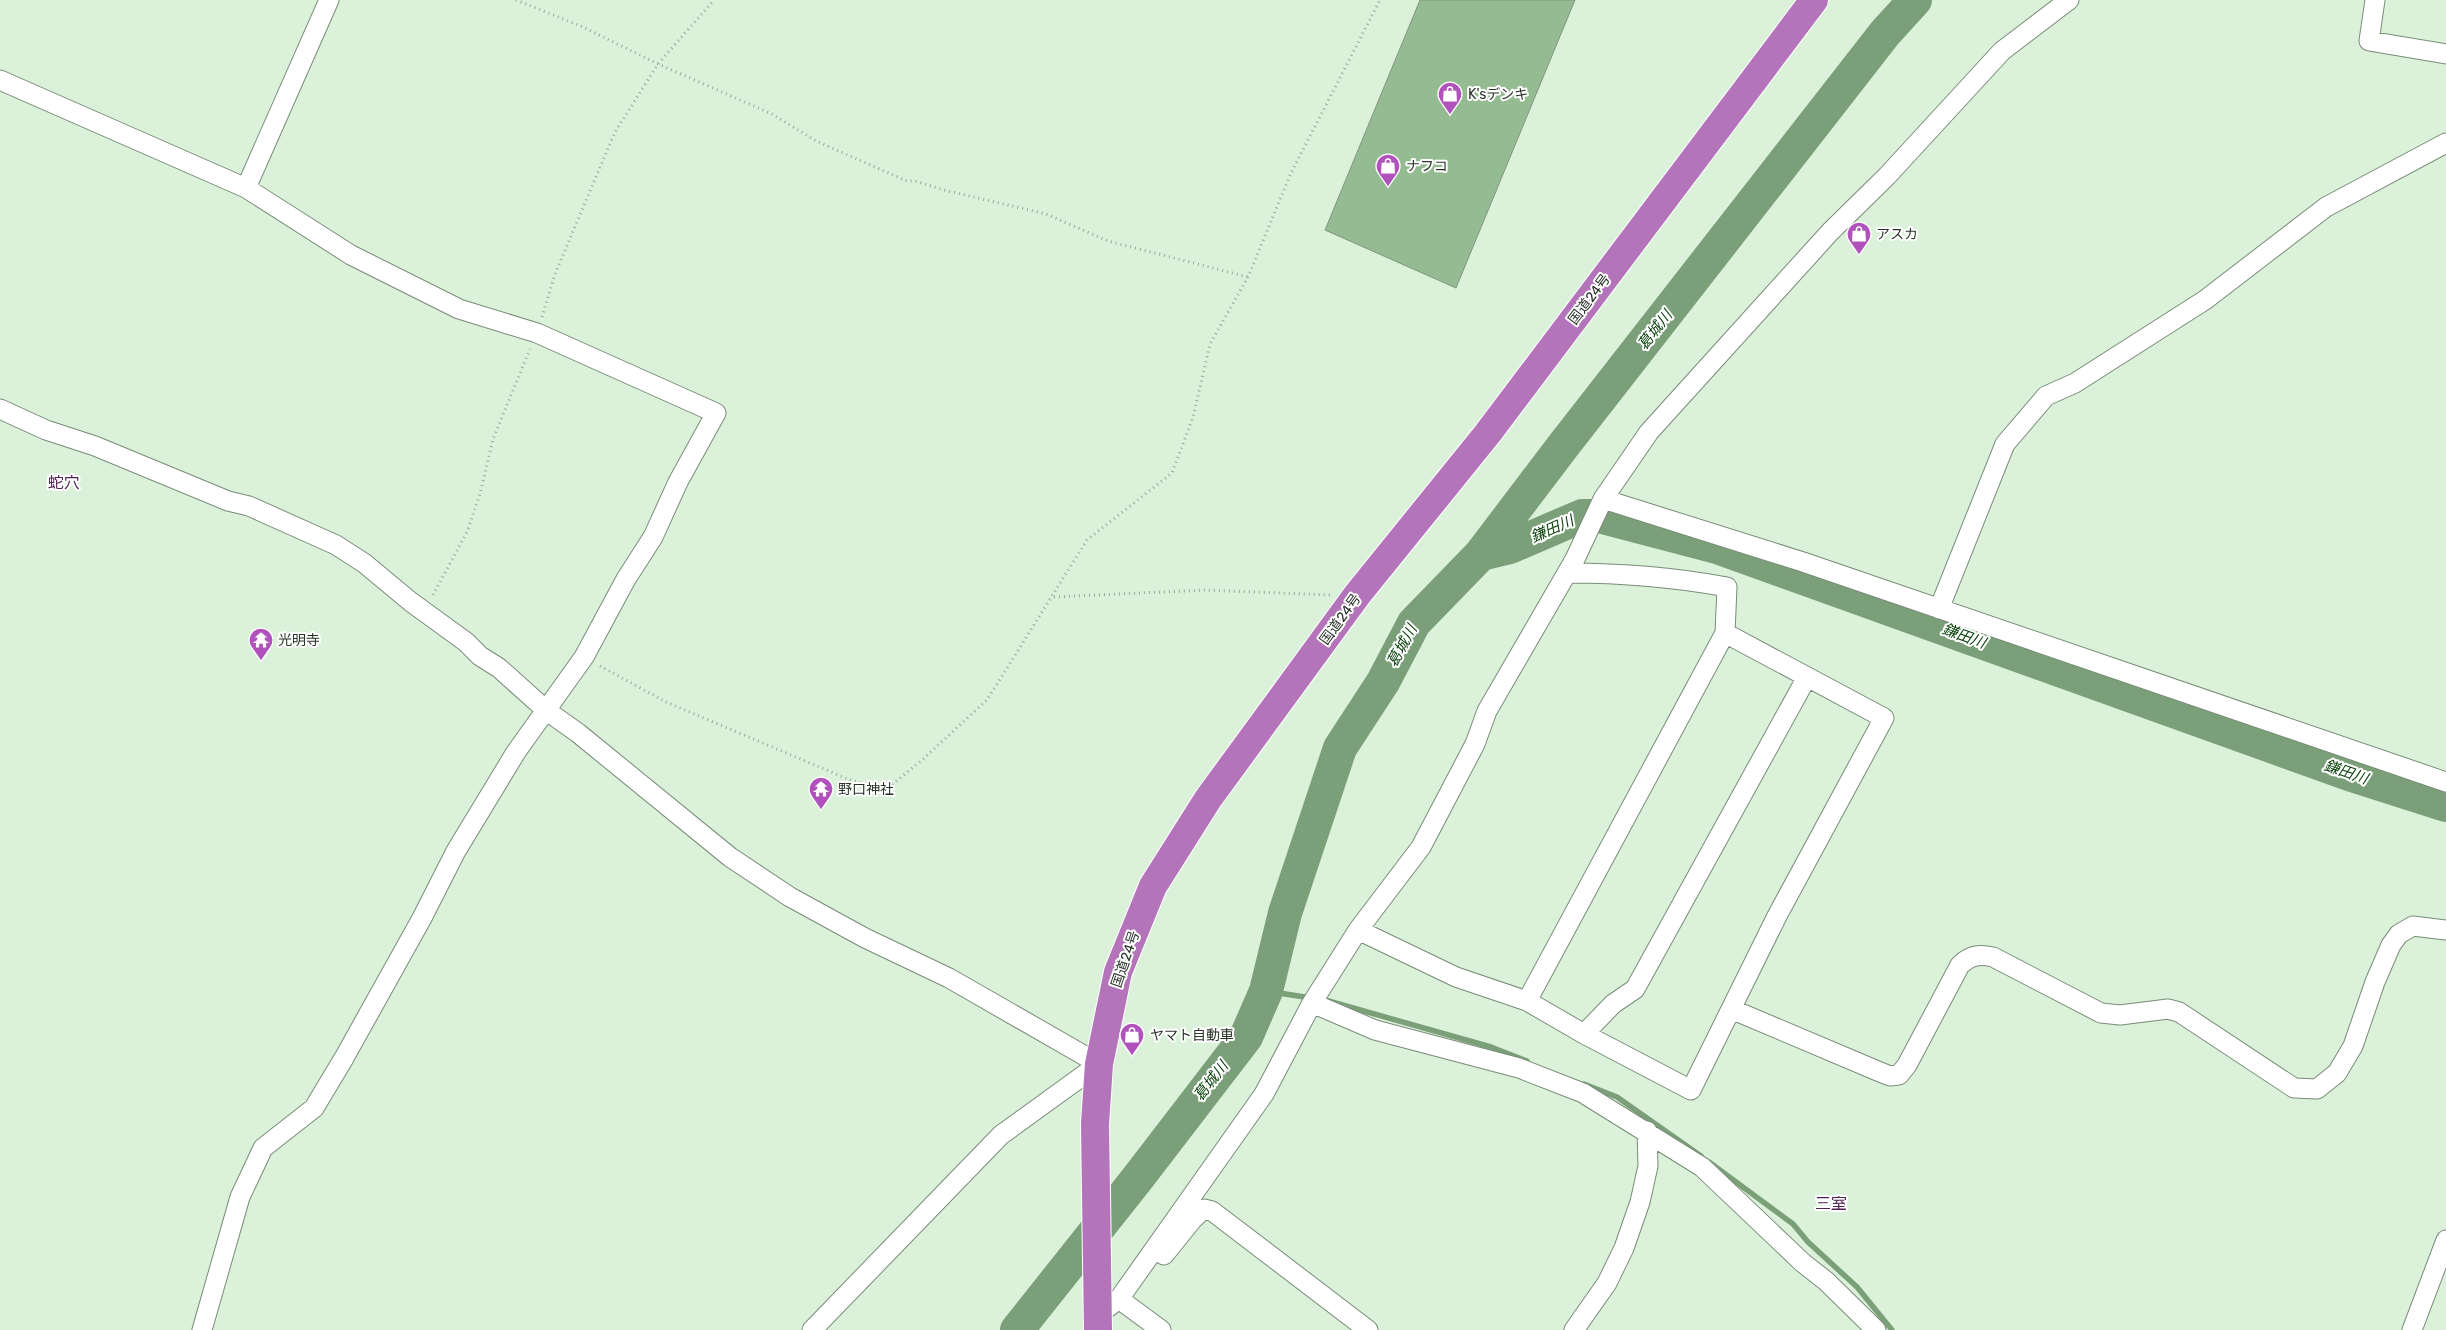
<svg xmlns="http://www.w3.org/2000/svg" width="2446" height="1330" font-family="Rubik,'Noto Sans JP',sans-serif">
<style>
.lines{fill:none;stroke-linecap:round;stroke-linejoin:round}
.stream{stroke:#7ba079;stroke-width:5.5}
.river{stroke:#7ba079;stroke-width:34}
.building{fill:#95bb92;stroke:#829580}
.street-casing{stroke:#798c78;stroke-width:21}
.highway-casing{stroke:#fff;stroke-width:30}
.path{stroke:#98a998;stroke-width:3;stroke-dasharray:1 4;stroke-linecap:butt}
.street{stroke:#fff;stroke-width:19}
.highway{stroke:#b374ba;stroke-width:28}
.labels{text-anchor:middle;stroke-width:4;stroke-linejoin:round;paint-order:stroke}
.poi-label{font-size:14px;fill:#2a332a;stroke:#fff;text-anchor:start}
.street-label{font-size:14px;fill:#2a332a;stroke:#fff}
.water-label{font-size:15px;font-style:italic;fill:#063e07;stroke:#fff}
.quarter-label{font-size:16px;fill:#4f2254;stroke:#fff}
</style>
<rect width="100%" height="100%" fill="#dbf1da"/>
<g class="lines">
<path class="stream" d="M 1266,991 L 1311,998
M 1325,1000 L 1491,1047 L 1527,1061
M 1584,1084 L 1617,1097 L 1701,1156
M 1709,1162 L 1793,1224 L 1808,1242 L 1857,1287 L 1892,1330"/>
<path class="river" d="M 1481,554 L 1510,547 L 1582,516 L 1599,516 L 1717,547 L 2349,774 L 2446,805
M 1017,1330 L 1137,1179 L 1246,1037 L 1266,991 L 1285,913 L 1340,748 L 1383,682 L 1414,623 L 1481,554 L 1563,446 L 1885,33 L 1915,0"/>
</g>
<path class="building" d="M 1420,0 L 1575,0 L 1456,288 L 1325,230 Z"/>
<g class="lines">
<defs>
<path id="street" d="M 2375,0 L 2369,41 L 2446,54
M 0,80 L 246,188 L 351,255 L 459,309 L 537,333 L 716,413 L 678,482 L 653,537 L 626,579 L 584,657 L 516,752 L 456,851 L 422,918 L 344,1058 L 314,1108 L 263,1148 L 240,1197 L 202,1330
M 246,188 L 329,0
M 0,409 L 46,430 L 95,446 L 228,501 L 249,506 L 336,545 L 364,563 L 411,602 L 466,642 L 480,656 L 499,668 L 547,711 L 578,733 L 730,857 L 790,897 L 865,938 L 949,978 L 1099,1064 L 1001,1135 L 812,1330
M 1603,499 L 1803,562 L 2446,782
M 1939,609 L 2005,444 L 2046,396 L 2075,383 L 2205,300 L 2326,207 L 2446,143
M 1358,930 L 1456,977 L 1527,1001 L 1725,633 L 1727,587 C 1673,577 1621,573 1567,573
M 1527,1001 L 1584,1034 L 1691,1090 L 1777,916 L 1884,718 L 1725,633
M 1312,1003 L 1375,1030 L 1519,1068 L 1583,1093 L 1702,1167 L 1803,1263 L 1826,1281 L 1876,1330
M 1731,1009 L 1880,1072 L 1890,1076 L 1899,1075 L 1907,1065 L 1960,965 C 1971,955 1979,954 1993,957 L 2101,1013 L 2120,1015 L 2168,1009 L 2179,1012 L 2294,1088 L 2317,1089 L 2337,1073 L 2353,1046 L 2375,982 L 2391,945 L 2399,934 L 2413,926 L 2446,930
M 1584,1034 L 1613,1004 L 1635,989 L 1807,677
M 1164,1255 L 1193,1219 L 1204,1209 L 1212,1211 L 1368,1330
M 1119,1299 L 1161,1330
M 1099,1314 L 1119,1299 L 1264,1094 L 1312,1003 L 1358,930 L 1421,847 L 1475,744 L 1487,711 L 1575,559 L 1603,499 L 1649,432 L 1830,232 L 1887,176 L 2002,51 L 2069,0
M 1574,1330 L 1607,1283 L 1624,1248 L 1640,1202 L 1648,1166 L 1647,1131
M 2412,1330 L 2446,1240"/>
<path id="highway" d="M 1098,1330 L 1095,1124 L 1099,1064 L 1118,972 L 1153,886 L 1208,799 L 1357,595 L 1488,433 L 1814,0"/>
</defs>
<use href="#street" class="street-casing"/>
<use href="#highway" class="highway-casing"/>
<path class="path" d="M 516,0 L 583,27 L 658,64 L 772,114 L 816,141 L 907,181 L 915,181 L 944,190 L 1046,214 L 1108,241 L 1248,277
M 542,317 L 555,274 L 615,132 L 658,64 L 714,0
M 433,595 L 467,532 L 480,494 L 493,439 L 530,349
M 1054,597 L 1205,590 L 1330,595
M 600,666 L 666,702 L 850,780 L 887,789 L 922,760 L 987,700 L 1087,540 L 1172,473 L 1193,417 L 1210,344 L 1248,277 L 1291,173 L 1380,0"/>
<use href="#street" class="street"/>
<use href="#highway" class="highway"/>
</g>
<defs>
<symbol id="shop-pin" viewBox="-11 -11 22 30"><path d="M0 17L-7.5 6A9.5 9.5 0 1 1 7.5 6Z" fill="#b152bc" stroke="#fff"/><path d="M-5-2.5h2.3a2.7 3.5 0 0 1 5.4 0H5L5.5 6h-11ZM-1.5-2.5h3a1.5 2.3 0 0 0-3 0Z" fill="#fff"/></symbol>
<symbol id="temple-pin" viewBox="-11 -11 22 30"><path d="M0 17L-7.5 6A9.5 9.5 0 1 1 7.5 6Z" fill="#b152bc" stroke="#fff"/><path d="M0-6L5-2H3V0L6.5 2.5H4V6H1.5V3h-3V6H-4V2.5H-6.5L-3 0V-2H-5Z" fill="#fff"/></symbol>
</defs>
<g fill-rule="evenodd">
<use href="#shop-pin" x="1436" y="80" width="28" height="38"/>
<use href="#shop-pin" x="1374" y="152" width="28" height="38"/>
<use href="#shop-pin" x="1845" y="220" width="28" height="38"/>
<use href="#temple-pin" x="247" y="626" width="28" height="38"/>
<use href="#temple-pin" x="807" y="775" width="28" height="38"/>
<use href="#shop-pin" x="1118" y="1021" width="28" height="38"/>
</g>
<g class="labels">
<g class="poi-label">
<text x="1468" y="99">K'sデンキ</text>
<text x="1406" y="171">ナフコ</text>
<text x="1876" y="239">アスカ</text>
<text x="278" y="645">光明寺</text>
<text x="838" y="794">野口神社</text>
<text x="1150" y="1040">ヤマト自動車</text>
</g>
<g class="street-label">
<text transform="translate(1589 299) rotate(-53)" y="5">国道24号</text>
<text transform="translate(1340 619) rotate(-54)" y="5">国道24号</text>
<text transform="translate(1125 959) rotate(-71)" y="5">国道24号</text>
</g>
<g class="water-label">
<text transform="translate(1655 330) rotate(-52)" y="5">葛城川</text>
<text transform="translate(1552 529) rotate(-24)" y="5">鎌田川</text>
<text transform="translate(1964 636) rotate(20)" y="5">鎌田川</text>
<text transform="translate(1402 646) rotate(-61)" y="5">葛城川</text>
<text transform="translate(2346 772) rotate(19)" y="5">鎌田川</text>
<text transform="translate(1211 1081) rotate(-52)" y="5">葛城川</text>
</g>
<g class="quarter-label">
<text x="64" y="488">蛇穴</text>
<text x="1831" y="1209">三室</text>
</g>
</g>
</svg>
